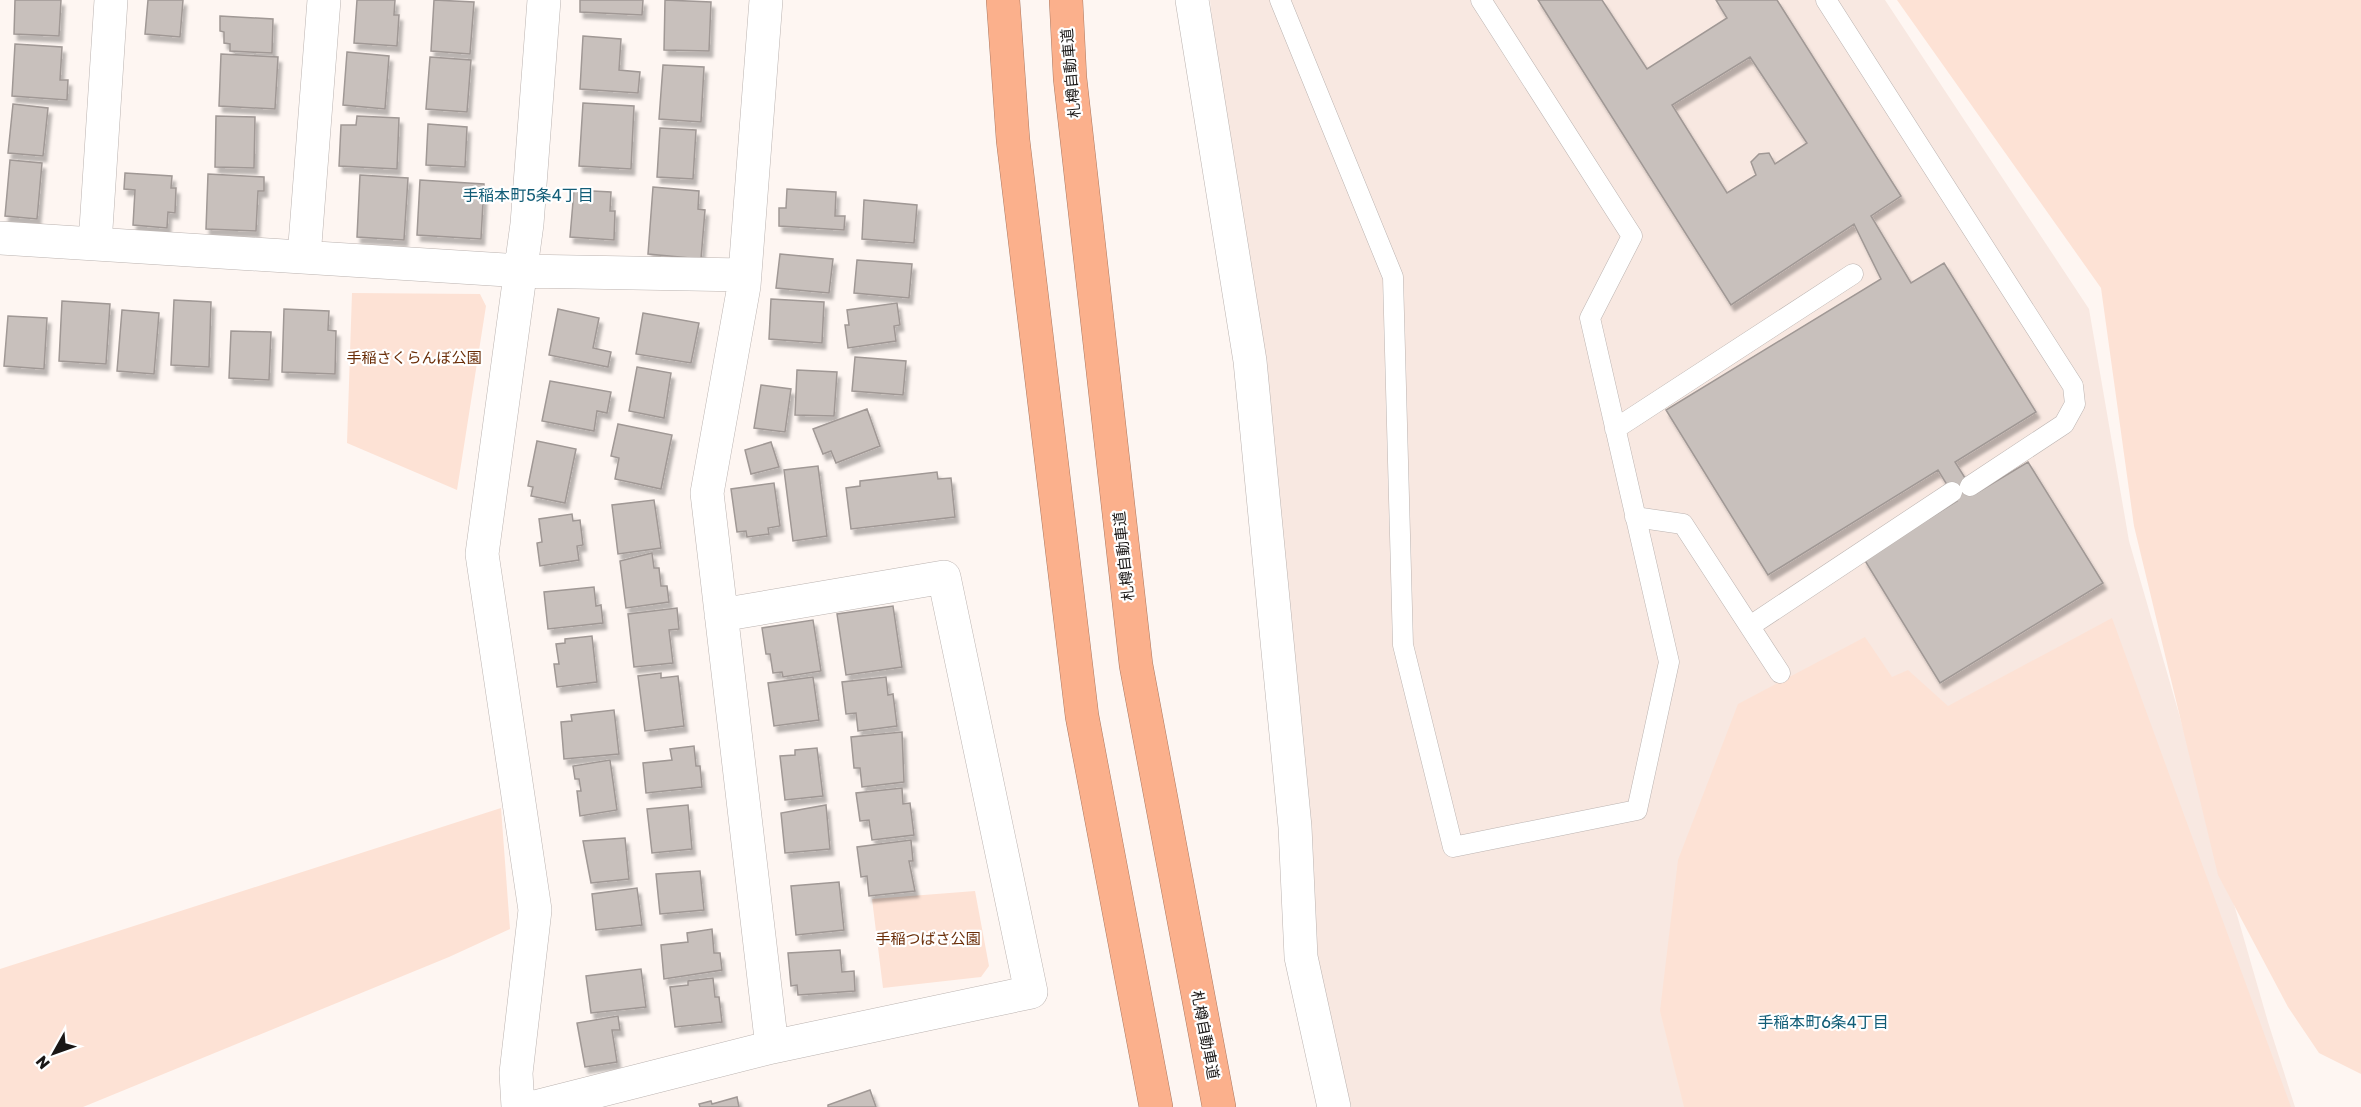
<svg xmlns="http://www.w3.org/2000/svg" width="2361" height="1107" font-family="Rubik,'Noto Sans JP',sans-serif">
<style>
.built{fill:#f8e8e1}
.green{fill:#fde2d5}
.building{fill:#c8c0bc;stroke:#a09895;stroke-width:1.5;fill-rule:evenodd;filter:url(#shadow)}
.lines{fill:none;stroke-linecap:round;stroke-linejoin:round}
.service-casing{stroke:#bbb3b0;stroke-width:21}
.minor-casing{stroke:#bbb3b0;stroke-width:34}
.motorway-casing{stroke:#ac7a63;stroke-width:34}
.service{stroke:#fff;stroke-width:20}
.minor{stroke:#fff;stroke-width:33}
.motorway{stroke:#fbb08c;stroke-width:33}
.labels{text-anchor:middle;stroke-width:4.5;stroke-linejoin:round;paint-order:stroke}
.street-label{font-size:15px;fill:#1a1716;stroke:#fff}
.park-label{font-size:15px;fill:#6a2d07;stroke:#fff}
.neighbourhood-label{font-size:16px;fill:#125d77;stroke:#fff}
</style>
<defs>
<filter id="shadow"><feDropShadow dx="3.5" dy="6" stdDeviation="1.5" flood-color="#0004"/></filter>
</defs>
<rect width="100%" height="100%" fill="#fef6f2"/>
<path class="built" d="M 1210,0 L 1885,0 L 2089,309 L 2129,541 L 2268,1022 L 2295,1107 L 1348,1107 L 1316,961 Z"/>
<path class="green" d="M 1897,0 L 2361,0 L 2361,1074 L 2319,1053 L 2288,1007 L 2218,875 L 2134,526 L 2101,288 Z
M 352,293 L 480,294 L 486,306 L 457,490 L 347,443 Z
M 2112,618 L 2291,1107 L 1684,1107 L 1660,1011 L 1678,860 L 1738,704 L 1865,637 L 1892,677 L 1908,670 L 1948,706 Z
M 501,808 L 510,929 L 449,957 L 83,1107 L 0,1107 L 0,969 Z
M 975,891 L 989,966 L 981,977 L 883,988 L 872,899 Z"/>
<path class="building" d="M 15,0 L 61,0 L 59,36 L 14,34 Z
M 148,0 L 183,0 L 180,37 L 145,34 Z
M 357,0 L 395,0 L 394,15 L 399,15 L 397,46 L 354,43 Z
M 434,0 L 474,2 L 470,54 L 431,51 Z
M 580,0 L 643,0 L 642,15 L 580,12 Z
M 665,0 L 711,2 L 709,51 L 664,50 Z
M 1538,0 L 1602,0 L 1647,69 L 1727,18 L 1716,0 L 1777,0 L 1901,196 L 1871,216 L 1911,283 L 1944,263 L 2036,412 L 1955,462 L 1975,494 L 2028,462 L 2103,583 L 1940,683 L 1864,559 L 1957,501 L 1938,470 L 1768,575 L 1666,410 L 1881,279 L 1854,224 L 1731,305 ZM 1750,57 L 1807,143 L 1775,164 L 1769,153 L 1759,154 L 1751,162 L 1756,175 L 1727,193 L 1672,105 Z
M 220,16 L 273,19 L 272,53 L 230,51 L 230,44 L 224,43 L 224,32 L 220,31 Z
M 583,36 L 621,39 L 619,70 L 640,72 L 638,93 L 580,89 Z
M 15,44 L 62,47 L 60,80 L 68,80 L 67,100 L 12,96 Z
M 347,52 L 389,56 L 385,109 L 343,105 Z
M 221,54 L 278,57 L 275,109 L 219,106 Z
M 430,57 L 471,60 L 467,112 L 426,109 Z
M 663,65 L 704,67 L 701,122 L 659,119 Z
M 583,103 L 634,106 L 631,169 L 579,166 Z
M 13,104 L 48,108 L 43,156 L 8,153 Z
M 216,116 L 255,117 L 254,168 L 215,167 Z
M 357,116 L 399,118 L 397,169 L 339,166 L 341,125 L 356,125 Z
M 428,124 L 467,127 L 465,167 L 426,165 Z
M 660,128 L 696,130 L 693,179 L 657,177 Z
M 10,160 L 42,163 L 37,219 L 5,216 Z
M 125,173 L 172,176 L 171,188 L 176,188 L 175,213 L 168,212 L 167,228 L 133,225 L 135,190 L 124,189 Z
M 208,174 L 264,177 L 264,191 L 258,191 L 256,231 L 206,229 Z
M 360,175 L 408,178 L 404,240 L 357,237 Z
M 420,180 L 484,184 L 481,239 L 417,235 Z
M 653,187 L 699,191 L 698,209 L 705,210 L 701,259 L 648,254 Z
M 787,189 L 836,192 L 835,216 L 845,216 L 844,230 L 779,226 L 779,208 L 786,208 Z
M 574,190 L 611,192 L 610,211 L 615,211 L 614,240 L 570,237 Z
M 864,200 L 917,205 L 914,243 L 862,239 Z
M 780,254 L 833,259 L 829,293 L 776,288 Z
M 857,260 L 912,264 L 909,298 L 854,293 Z
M 771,299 L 824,302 L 822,343 L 769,339 Z
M 174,300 L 211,302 L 209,367 L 171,365 Z
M 62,301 L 110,304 L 106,364 L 59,361 Z
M 897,303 L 900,325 L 894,326 L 896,341 L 848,348 L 845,325 L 849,325 L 847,310 Z
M 284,309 L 329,311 L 328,330 L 336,331 L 335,374 L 282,372 Z
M 558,309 L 599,318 L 593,348 L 611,352 L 608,367 L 549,355 Z
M 122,310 L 159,313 L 154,374 L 117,371 Z
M 643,313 L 699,323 L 691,363 L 636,354 Z
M 8,316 L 47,318 L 44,369 L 4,366 Z
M 231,331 L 271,332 L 269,380 L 229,378 Z
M 855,357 L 906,361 L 903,395 L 852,391 Z
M 637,367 L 671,373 L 664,418 L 629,411 Z
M 797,370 L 837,372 L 834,416 L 795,415 Z
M 550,381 L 611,392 L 607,413 L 597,411 L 594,431 L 542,421 Z
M 761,385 L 791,389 L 785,432 L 754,428 Z
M 867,409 L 880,446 L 836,463 L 831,451 L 823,454 L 813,429 Z
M 618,424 L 672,435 L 661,489 L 615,479 L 619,458 L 611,456 Z
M 537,441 L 576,449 L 565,503 L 531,496 L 533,487 L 528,486 Z
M 771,442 L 779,467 L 751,474 L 745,450 Z
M 818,466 L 827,536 L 793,541 L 784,470 Z
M 937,472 L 938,479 L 951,478 L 955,517 L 851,529 L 846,488 L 860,486 L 860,481 Z
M 774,483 L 780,526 L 768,528 L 769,534 L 747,537 L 746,531 L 737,532 L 731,489 Z
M 654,500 L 661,548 L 618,554 L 612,505 Z
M 572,514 L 573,521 L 580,520 L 583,545 L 577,546 L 579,560 L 540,566 L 537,543 L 542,542 L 539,519 Z
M 652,553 L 654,568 L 659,568 L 661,586 L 667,586 L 669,602 L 626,608 L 620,561 Z
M 594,587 L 596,606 L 601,605 L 603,623 L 548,629 L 544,592 Z
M 893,606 L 902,667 L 846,675 L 837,614 Z
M 677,608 L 679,629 L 669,630 L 673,663 L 634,667 L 628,614 Z
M 813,620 L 821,671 L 783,677 L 782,672 L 773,673 L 770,654 L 766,654 L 762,628 Z
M 592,636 L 597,682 L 557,687 L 554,664 L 559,664 L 556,644 L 565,643 L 565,639 Z
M 661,673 L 661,678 L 678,676 L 684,726 L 645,731 L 638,676 Z
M 813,677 L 819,720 L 774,726 L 768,683 Z
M 886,677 L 888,695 L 893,694 L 897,726 L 858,731 L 856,713 L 846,714 L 842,682 Z
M 614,710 L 619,754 L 564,759 L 561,722 L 572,721 L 571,715 Z
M 902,732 L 904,782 L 862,787 L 860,768 L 854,768 L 851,737 Z
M 694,746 L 696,766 L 700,766 L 702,787 L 646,793 L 643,763 L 672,760 L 670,749 Z
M 817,748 L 823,796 L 785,800 L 780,756 L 795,755 L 795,750 Z
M 610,760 L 617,810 L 580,816 L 577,791 L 581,791 L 579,779 L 575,779 L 573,766 Z
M 902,788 L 903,804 L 910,803 L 914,835 L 872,840 L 869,820 L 860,821 L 856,793 Z
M 688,805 L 692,849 L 652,853 L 647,809 Z
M 826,805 L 830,849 L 785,853 L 781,813 Z
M 625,838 L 629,879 L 591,883 L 583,841 Z
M 911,840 L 913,861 L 909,861 L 915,891 L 869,896 L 867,876 L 861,877 L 857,847 Z
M 700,871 L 704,910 L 660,914 L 656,874 Z
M 839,882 L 844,930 L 796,935 L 791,886 Z
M 637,888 L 642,925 L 596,930 L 592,894 Z
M 712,929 L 714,953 L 720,953 L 722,970 L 664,979 L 661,945 L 688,942 L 687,933 Z
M 840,950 L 842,972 L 854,971 L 855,991 L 798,995 L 797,985 L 791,986 L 788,953 Z
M 641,969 L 646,1007 L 591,1013 L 586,976 Z
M 713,978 L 715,997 L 719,997 L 722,1022 L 675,1027 L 670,987 L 688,985 L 688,981 Z
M 618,1016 L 620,1030 L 612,1030 L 617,1062 L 585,1067 L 577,1023 Z
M 870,1090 L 876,1107 L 828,1107 L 828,1105 Z
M 737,1097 L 739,1107 L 700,1107 L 699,1104 L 711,1101 L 712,1104 Z"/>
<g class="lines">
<defs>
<path id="service" d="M 1280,0 L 1393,277 L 1403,645 L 1453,847 L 1637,810 L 1669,662 L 1590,318 L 1632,236 L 1481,0
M 1826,0 L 2073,386 L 2075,404 L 2064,424 L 1970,486
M 1615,429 L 1853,274
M 1635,517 L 1683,524 L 1780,673
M 1750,626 L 1952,492"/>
<path id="minor" d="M 766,0 L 744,286 L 707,493 L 772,1047
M 1192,0 L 1250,361 L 1295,827 L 1301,957 L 1334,1107
M 0,238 L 521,271 L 745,275
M 95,244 L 111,0
M 304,257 L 324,0
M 518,1107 L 516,1073 L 535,910 L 482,554 L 527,224 L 544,0
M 535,1107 L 772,1047 L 1031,992 L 944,577 L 721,615"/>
<path id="motorway" d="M 1003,0 L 1013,140 L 1082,716 L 1156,1107
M 1066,0 L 1070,78 L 1136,665 L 1219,1107"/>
</defs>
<use href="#service" class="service-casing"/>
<use href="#minor" class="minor-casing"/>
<use href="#motorway" class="motorway-casing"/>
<use href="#service" class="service"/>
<use href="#minor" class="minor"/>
<use href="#motorway" class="motorway"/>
</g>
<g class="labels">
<g class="street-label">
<text transform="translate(1071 73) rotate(-95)" y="5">札樽自動車道</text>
<text transform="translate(1124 556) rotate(-96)" y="5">札樽自動車道</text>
<text transform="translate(1205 1035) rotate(79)" y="5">札樽自動車道</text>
</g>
<g class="park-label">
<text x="414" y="363">手稲さくらんぼ公園</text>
<text x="928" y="944">手稲つばさ公園</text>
</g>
<g class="neighbourhood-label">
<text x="528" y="201">手稲本町5条4丁目</text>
<text x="1823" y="1028">手稲本町6条4丁目</text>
</g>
</g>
<g transform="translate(54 1053) rotate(230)" stroke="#ffffff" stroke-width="4.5" paint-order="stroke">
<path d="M0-4.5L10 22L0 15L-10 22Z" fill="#1a1716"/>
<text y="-9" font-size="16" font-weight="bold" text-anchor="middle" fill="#1a1716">N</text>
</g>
</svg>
